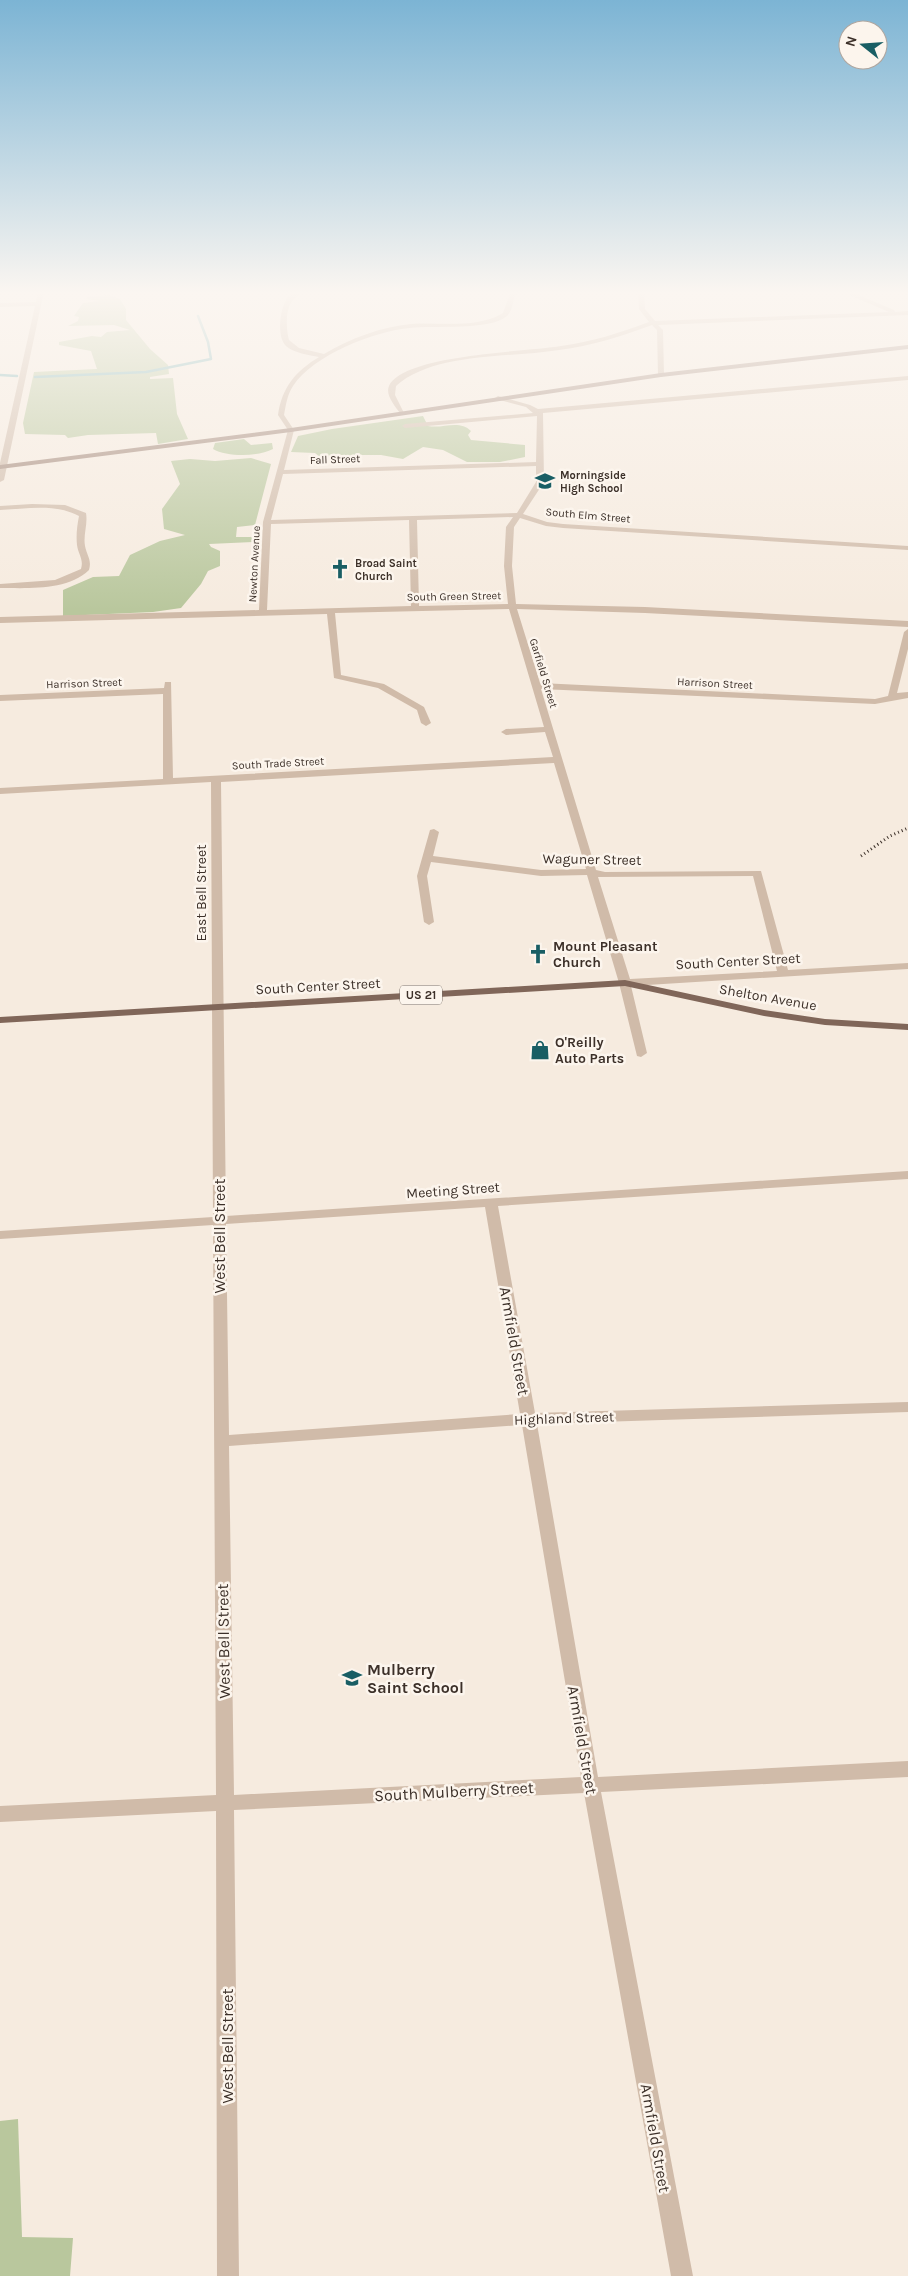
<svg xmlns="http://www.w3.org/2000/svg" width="908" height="2276" font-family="Karla,sans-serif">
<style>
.green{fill:#b9c79d}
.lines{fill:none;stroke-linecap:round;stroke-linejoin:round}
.stream{stroke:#7ab4b7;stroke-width:2.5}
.street{fill:#d0bba9;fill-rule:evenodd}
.secondary{fill:#a4897a;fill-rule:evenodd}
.primary{fill:#806659;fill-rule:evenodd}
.rail{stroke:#3c3029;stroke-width:3;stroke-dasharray:1 3;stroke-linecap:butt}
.labels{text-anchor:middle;stroke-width:5;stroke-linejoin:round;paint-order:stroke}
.far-street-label{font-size:11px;fill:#3c3029;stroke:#fcf5ed}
.far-poi-label{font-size:11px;font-weight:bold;fill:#3c3029;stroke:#fcf5ed;text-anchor:start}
.shield{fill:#fcf5ed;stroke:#766b64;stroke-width:1}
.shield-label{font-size:12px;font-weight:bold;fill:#3c3029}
.street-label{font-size:14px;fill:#3c3029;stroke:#fcf5ed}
.poi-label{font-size:14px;font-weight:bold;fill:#3c3029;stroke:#fcf5ed;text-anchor:start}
.near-street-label{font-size:16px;fill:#3c3029;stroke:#fcf5ed}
.near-poi-label{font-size:16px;font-weight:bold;fill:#3c3029;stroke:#fcf5ed;text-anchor:start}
</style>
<rect width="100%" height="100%" fill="#f6ebdf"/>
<path class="green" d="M 109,295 L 120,299 L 126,309 L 126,320 L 150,349 L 168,365 L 169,374 L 150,377 L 150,379 L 173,378 L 177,414 L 188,439 L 158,444 L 156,433 L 88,435 L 68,438 L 65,435 L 25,434 L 23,423 L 34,372 L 97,369 L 91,351 L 59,345 L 59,342 L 92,336 L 101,337 L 107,332 L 130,330 L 114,325 L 68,326 L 78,321 L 79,317 L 74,316 L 83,303 L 100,301 L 86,299 L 88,297 Z
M 423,416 L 428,426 C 443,429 459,419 471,431 L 468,435 L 471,440 L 525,445 L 525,457 L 500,462 L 467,462 L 443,450 L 423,447 L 403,459 L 381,455 L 356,455 L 340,459 L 321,458 L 315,453 L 291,452 L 298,436 L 332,429 Z
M 244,439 L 251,445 L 272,443 L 273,449 C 258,457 227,457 213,449 L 215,443 Z
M 251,458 L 271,464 L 255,525 L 237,527 L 236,537 L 255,537 L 253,542 L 209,544 L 211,547 L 220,551 L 220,566 L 208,571 L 201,584 L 181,608 L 153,612 L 63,616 L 63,590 L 93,577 L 119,576 L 130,555 L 160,541 L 185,535 L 164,529 L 162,509 L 180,484 L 171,461 L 190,459 L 215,461 Z
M 18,2119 L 22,2237 L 73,2238 L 70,2276 L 0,2276 L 0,2121 Z"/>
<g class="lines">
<path class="stream" d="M 0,375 L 17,376
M 35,377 L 146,372 L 211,359 L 208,342 L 198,316"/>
<path class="street" d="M 38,291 L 44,291 L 4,480 L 0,482 L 0,463 L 35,306 L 0,307 L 0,303 L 36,302 Z
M 298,291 L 307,291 C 302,294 296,296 293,300 C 285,309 286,329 289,340 L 299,348 L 324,354 C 351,338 381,327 411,324 C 440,322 477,329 503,313 L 511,291 L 517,291 C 512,299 514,309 507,316 C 490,331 433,325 410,328 C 375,331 313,355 293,386 C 287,395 286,405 284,415 L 294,430 L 284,470 L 536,462 L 537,416 L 405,428 L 402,426 L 405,424 L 533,413 L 526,407 L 496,399 L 495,398 L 498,396 L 530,405 L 538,409 L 908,376 L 908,380 L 543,413 L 544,482 L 523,514 L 547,522 L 563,524 L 908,546 L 908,550 L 563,528 L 546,526 L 520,518 L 514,527 L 512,566 L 516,604 L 645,607 L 908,621 L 908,627 L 645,613 L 517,609 L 540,683 L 875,699 L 888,696 L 904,632 L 908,629 L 908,649 L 897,693 L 908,692 L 908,698 L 875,704 L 541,689 L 596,870 L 605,872 L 761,871 L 788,970 L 908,963 L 908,969 L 631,986 L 647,1053 L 641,1057 L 637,1056 L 619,983 L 587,875 L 541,876 L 431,862 L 427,876 L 434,922 L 429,925 L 424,922 L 417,876 L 430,830 L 434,829 L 439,832 L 433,856 L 541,870 L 586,869 L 554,763 L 221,782 L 226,1216 L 908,1171 L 908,1179 L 498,1206 L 535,1413 L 908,1402 L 908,1412 L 537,1424 L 598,1777 L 908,1761 L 908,1777 L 601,1792 L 693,2276 L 671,2276 L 584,1793 L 234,1810 L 239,2276 L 217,2276 L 216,1811 L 0,1822 L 0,1806 L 216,1795 L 213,1225 L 0,1239 L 0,1231 L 213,1217 L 211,782 L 0,794 L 0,788 L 163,779 L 163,694 L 0,701 L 0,695 L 164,688 L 165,682 L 171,682 L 173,778 L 553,757 L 545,732 L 506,735 L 501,732 L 506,729 L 544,727 L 509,609 L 335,613 L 341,675 L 384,684 L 424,707 L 431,723 L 426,726 L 421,723 L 417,710 L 378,688 L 334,678 L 327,614 L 0,623 L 0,617 L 259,610 L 263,522 L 288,430 L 278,415 C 282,387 296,371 319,357 C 309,355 294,353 286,346 C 276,336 280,307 288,297 C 291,295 295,293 298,291 ZM 536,466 L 536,482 L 517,513 L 271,520 L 283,474 ZM 513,517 L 506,527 L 504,566 L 508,604 L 419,606 L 417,520 ZM 409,520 L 411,606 L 267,610 L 271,524 ZM 753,876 L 777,971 L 630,979 L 598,877 ZM 485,1207 L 520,1414 L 229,1435 L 226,1224 ZM 522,1425 L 581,1777 L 234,1795 L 229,1446 Z
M 638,291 L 644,291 L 645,309 L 655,321 L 889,312 L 840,291 L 849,291 L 894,310 L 895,312 L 908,311 L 908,315 L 658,325 L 663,330 L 664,375 L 661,377 L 658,375 L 657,330 L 652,325 C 622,336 591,346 559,350 C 510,358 434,352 396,386 L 395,395 L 404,413 L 400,413 C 395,406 385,395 389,386 C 404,354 527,352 561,346 C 591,342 620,333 649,322 L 639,309 Z
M 32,504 L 65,505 L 86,513 C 88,524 83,535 85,546 C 87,556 92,560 89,570 C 67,591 28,588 0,588 L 0,584 L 55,580 L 81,569 C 84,559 78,554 77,545 C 76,535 77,526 79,516 C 55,503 26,509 0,510 L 0,506 Z"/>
<path class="secondary" d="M 908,345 L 908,349 L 661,377 L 291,432 L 0,469 L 0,465 L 291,428 L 661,373 Z"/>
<path class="primary" d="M 625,980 L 764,1010 L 825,1019 L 908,1024 L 908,1030 L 825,1025 L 764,1016 L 625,986 L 0,1023 L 0,1017 Z"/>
<path class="rail" d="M 861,856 L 890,836 L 908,828"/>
</g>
<linearGradient id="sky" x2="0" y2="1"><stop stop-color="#7cb4d4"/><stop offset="0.48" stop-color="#fbf6f1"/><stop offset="1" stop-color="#fbf6f1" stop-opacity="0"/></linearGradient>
<rect width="908" height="610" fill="url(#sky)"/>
<defs>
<symbol id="school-bare" viewBox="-9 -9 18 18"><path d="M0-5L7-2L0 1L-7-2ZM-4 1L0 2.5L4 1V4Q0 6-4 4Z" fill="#195e64" stroke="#fcf5ed" stroke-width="2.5" paint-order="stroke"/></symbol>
<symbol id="church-bare" viewBox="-9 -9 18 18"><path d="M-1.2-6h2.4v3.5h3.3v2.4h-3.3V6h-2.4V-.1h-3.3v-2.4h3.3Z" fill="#195e64" stroke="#fcf5ed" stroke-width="2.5" paint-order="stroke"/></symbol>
<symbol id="shop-bare" viewBox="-9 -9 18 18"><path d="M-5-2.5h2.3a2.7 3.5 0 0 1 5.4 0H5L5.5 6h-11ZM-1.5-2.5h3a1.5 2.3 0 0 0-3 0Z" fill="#195e64" stroke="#fcf5ed" stroke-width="2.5" paint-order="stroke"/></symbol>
</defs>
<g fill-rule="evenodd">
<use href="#school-bare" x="531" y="467" width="28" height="28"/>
<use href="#church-bare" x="326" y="555" width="28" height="28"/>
<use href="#church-bare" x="524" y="940" width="28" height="28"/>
<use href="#shop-bare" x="526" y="1036" width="28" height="28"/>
<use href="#school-bare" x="338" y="1664" width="28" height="28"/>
</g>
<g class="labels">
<g class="far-street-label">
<text transform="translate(335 459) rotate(-2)" y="4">Fall Street</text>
<text transform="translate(588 515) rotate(5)" y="4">South Elm Street</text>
<text transform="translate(254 564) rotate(-87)" y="4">Newton Avenue</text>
<text transform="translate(454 596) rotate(-1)" y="4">South Green Street</text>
<text transform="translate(544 673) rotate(73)" y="4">Garfield Street</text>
<text transform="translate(84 683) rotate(-2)" y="4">Harrison Street</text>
<text transform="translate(715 683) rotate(3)" y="4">Harrison Street</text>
<text transform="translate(278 763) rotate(-3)" y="4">South Trade Street</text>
</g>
<g class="far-poi-label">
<text x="560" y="479">Morningside<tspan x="560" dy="13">High School</tspan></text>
<text x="355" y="567">Broad Saint<tspan x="355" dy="13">Church</tspan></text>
</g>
<rect class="shield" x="400" y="985.5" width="42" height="19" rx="4"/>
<g class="shield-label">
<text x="421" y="999">US 21</text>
</g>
<g class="street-label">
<text transform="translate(592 859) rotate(1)" y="5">Waguner Street</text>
<text transform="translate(201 893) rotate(-90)" y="5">East Bell Street</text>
<text transform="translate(738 961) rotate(-3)" y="5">South Center Street</text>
<text transform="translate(318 986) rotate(-3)" y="5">South Center Street</text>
<text transform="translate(768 997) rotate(10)" y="5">Shelton Avenue</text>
<text transform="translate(453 1190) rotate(-4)" y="5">Meeting Street</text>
<text transform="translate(564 1418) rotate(-2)" y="5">Highland Street</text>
</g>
<g class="poi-label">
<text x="553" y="951">Mount Pleasant<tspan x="553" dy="16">Church</tspan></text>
<text x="555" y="1047">O'Reilly<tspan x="555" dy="16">Auto Parts</tspan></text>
</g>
<g class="near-street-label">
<text transform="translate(219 1236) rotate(-90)" y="6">West Bell Street</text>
<text transform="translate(515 1341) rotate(80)" y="6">Armfield Street</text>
<text transform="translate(223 1641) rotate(-91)" y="6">West Bell Street</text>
<text transform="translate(583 1740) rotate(80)" y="6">Armfield Street</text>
<text transform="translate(454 1791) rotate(-3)" y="6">South Mulberry Street</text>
<text transform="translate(227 2046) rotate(-90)" y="6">West Bell Street</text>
<text transform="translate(656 2138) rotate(80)" y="6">Armfield Street</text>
</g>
<g class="near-poi-label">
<text x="367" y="1675">Mulberry<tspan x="367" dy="18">Saint School</tspan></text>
</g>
</g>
<g transform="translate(863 45) rotate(287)"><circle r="24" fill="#fcf5ed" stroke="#afa69f"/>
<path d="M0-4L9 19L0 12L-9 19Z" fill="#195e64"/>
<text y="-8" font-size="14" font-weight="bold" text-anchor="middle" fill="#3c3029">N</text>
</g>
</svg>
